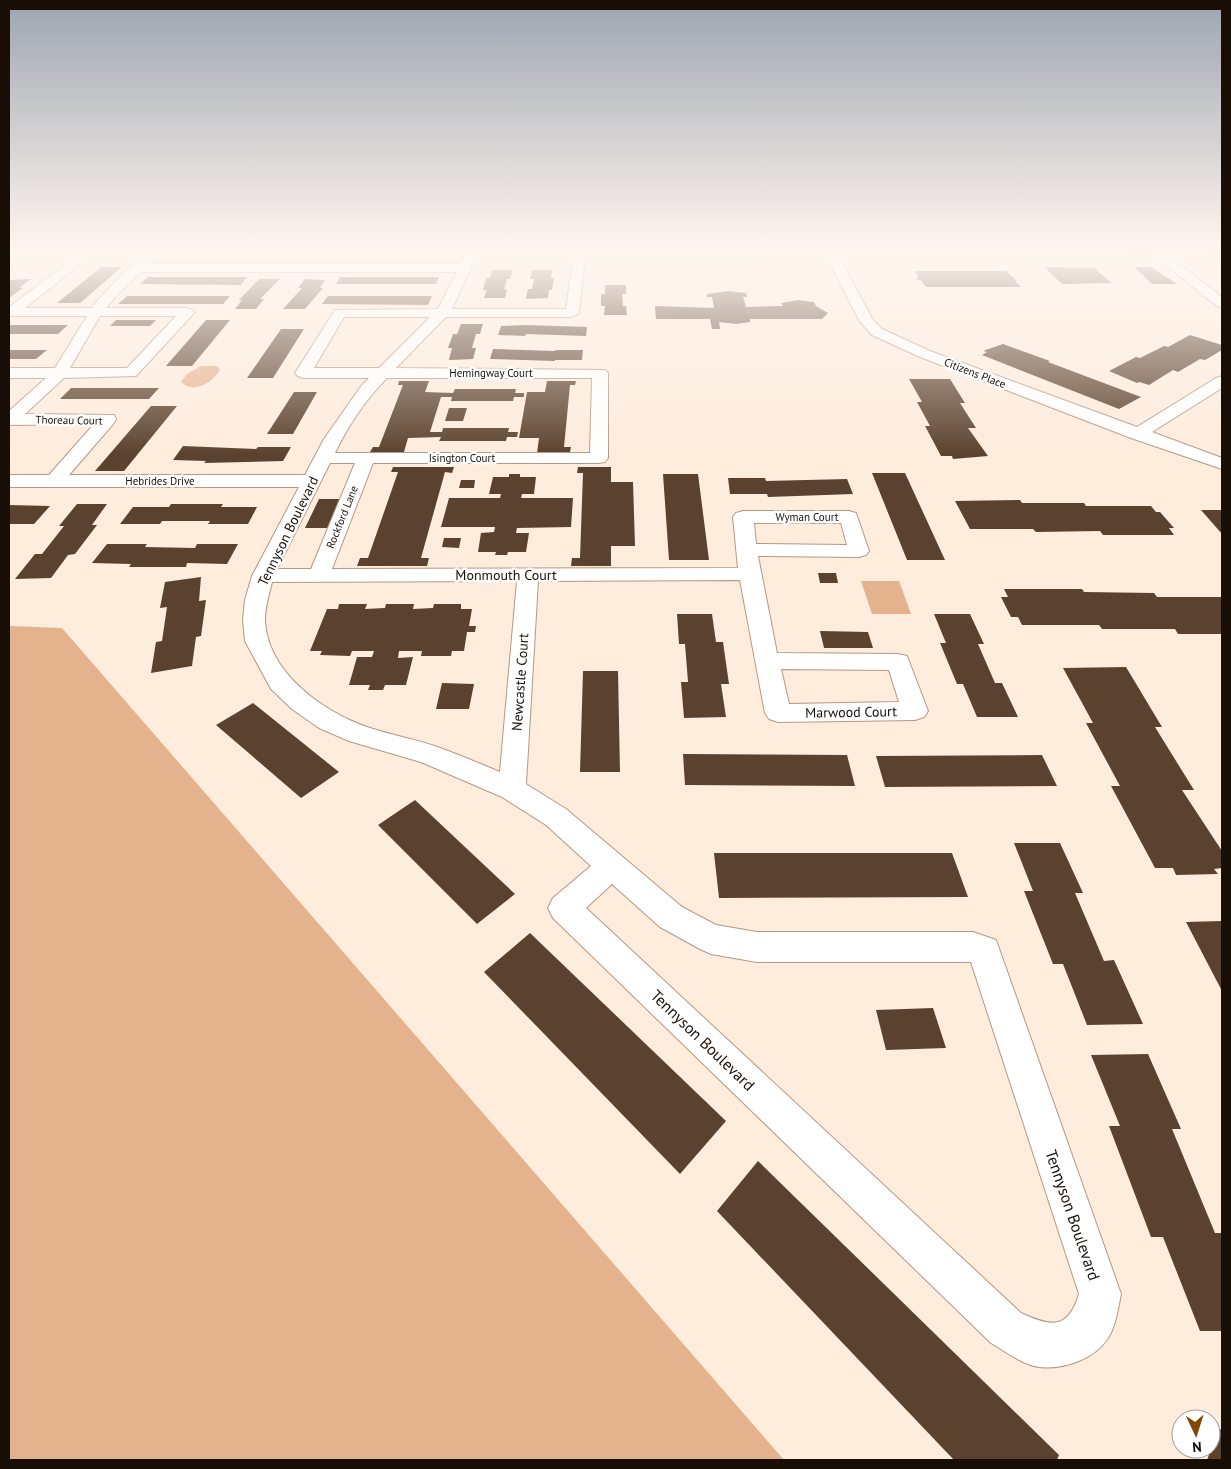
<svg xmlns="http://www.w3.org/2000/svg" width="1231" height="1469" font-family="'PT Sans',sans-serif">
<style>
.green{fill:#e4b38d}
.building{fill:#5b422e}
.lines{fill:none;stroke-linecap:round;stroke-linejoin:round}
.minor-casing{stroke:#b59882;stroke-width:2}
.major-casing{stroke:#ab896f;stroke-width:1}
.minor{fill:#fff;fill-rule:evenodd}
.major{fill:#fce0ca;fill-rule:evenodd}
.labels{text-anchor:middle;stroke-width:5;stroke-linejoin:round;paint-order:stroke}
.far-street-label{font-size:11px;fill:#180e06;stroke:#fff}
.street-label{font-size:14px;fill:#180e06;stroke:#fff}
.near-street-label{font-size:16px;fill:#180e06;stroke:#fff}
</style>
<rect width="100%" height="100%" fill="#feecdd"/>
<path class="green" d="M 201,366 L 217,366 L 220,370 C 212,383 194,394 181,382 L 187,374 Z
M 861,581 L 899,581 L 911,614 L 872,614 Z
M 9,626 L 62,628 L 784,1460 L 9,1460 Z"/>
<path class="building" d="M 101,267 L 122,267 L 80,303 L 57,303 Z
M 1049,267 L 1094,268 L 1112,283 L 1062,284 L 1045,268 Z
M 1134,267 L 1151,267 L 1177,284 L 1152,284 Z
M 492,270 L 513,270 L 510,279 L 507,279 L 504,289 L 507,290 L 505,298 L 484,298 L 487,290 L 483,290 L 486,278 L 490,278 Z
M 532,270 L 552,270 L 551,278 L 554,278 L 552,290 L 549,290 L 548,298 L 526,299 L 528,289 L 532,289 L 534,279 L 530,279 Z
M 914,271 L 1006,271 L 1017,281 L 1015,281 L 1021,287 L 926,287 L 921,280 L 918,280 L 916,277 L 919,277 Z
M 148,277 L 247,277 L 241,285 L 140,284 Z
M 340,277 L 439,277 L 436,284 L 336,284 Z
M 31,279 L 19,288 L 23,288 L 9,298 L 9,280 Z
M 259,279 L 280,279 L 260,299 L 264,299 L 256,309 L 235,309 L 242,300 L 239,300 Z
M 305,279 L 325,280 L 320,288 L 323,288 L 305,309 L 283,309 L 302,288 L 298,288 Z
M 605,285 L 626,285 L 626,294 L 622,294 L 623,306 L 626,306 L 627,315 L 604,315 L 605,306 L 601,306 L 601,294 L 605,294 Z
M 728,291 L 746,293 L 747,297 L 743,297 L 746,307 L 783,306 L 781,303 L 798,300 L 814,302 L 816,306 L 828,313 L 822,319 L 750,319 L 750,322 L 736,324 L 719,322 L 720,329 L 712,329 L 710,319 L 656,319 L 655,306 L 714,308 L 712,297 L 707,297 L 707,294 Z
M 127,296 L 230,296 L 223,304 L 118,304 Z
M 328,296 L 432,296 L 428,305 L 322,304 Z
M 116,320 L 156,320 L 150,326 L 110,326 Z
M 206,320 L 230,320 L 192,366 L 166,366 Z
M 461,324 L 483,324 L 480,334 L 476,334 L 472,348 L 476,348 L 473,359 L 449,360 L 452,348 L 448,348 L 453,334 L 457,334 Z
M 9,325 L 68,325 L 58,334 L 9,334 Z
M 526,325 L 587,327 L 586,336 L 526,334 L 525,336 L 498,335 L 501,326 Z
M 281,329 L 304,329 L 273,378 L 247,378 Z
M 1190,335 L 1222,345 L 1222,350 L 1205,360 L 1200,359 L 1178,372 L 1173,370 L 1149,385 L 1139,382 L 1137,383 L 1109,371 L 1136,357 L 1140,358 L 1164,346 L 1168,347 Z
M 1003,344 L 1050,361 L 1048,362 L 1141,397 L 1119,409 L 982,355 L 987,352 L 983,351 Z
M 493,349 L 555,351 L 555,350 L 583,350 L 582,360 L 555,360 L 555,361 L 490,359 Z
M 9,350 L 47,350 L 36,359 L 9,359 Z
M 909,379 L 950,379 L 965,403 L 960,403 L 976,428 L 968,428 L 988,456 L 953,459 L 952,456 L 941,456 L 925,426 L 930,426 L 917,402 L 922,402 Z
M 399,381 L 429,381 L 425,392 L 453,393 L 455,389 L 516,389 L 515,393 L 524,393 L 524,397 L 514,397 L 513,401 L 451,401 L 452,397 L 441,397 L 430,432 L 442,432 L 443,428 L 509,428 L 508,432 L 518,432 L 517,437 L 507,437 L 506,441 L 439,441 L 441,437 L 408,438 L 404,452 L 370,452 L 373,447 L 379,447 L 403,385 L 398,385 Z
M 547,381 L 576,381 L 575,385 L 570,385 L 564,447 L 571,447 L 570,452 L 537,453 L 539,438 L 519,438 L 527,392 L 545,392 Z
M 71,388 L 159,388 L 149,399 L 60,399 Z
M 294,392 L 317,392 L 293,434 L 267,434 Z
M 151,406 L 177,406 L 124,471 L 95,471 Z
M 449,408 L 467,408 L 463,421 L 445,421 Z
M 183,446 L 256,449 L 258,447 L 291,447 L 283,461 L 204,463 L 206,461 L 173,460 Z
M 393,467 L 454,467 L 452,473 L 445,472 L 421,558 L 429,558 L 427,566 L 357,566 L 360,558 L 368,558 L 398,472 L 391,472 Z
M 578,467 L 611,467 L 611,482 L 633,482 L 635,546 L 611,546 L 611,566 L 571,566 L 572,558 L 580,558 L 583,473 L 577,473 Z
M 872,473 L 905,473 L 945,560 L 907,560 Z
M 509,474 L 520,474 L 520,477 L 536,477 L 534,494 L 522,494 L 521,498 L 573,498 L 571,527 L 517,528 L 516,533 L 529,533 L 526,552 L 508,552 L 507,555 L 495,555 L 496,552 L 478,552 L 481,533 L 494,532 L 495,527 L 441,527 L 449,498 L 500,498 L 501,494 L 489,494 L 493,477 L 509,477 Z
M 663,474 L 698,474 L 709,560 L 669,560 Z
M 728,478 L 765,478 L 766,481 L 847,479 L 853,494 L 768,497 L 767,494 L 730,494 Z
M 461,480 L 475,480 L 474,488 L 459,488 Z
M 319,499 L 341,499 L 329,528 L 305,528 Z
M 1020,500 L 1022,503 L 1084,503 L 1086,506 L 1151,506 L 1156,512 L 1160,512 L 1174,528 L 1169,528 L 1174,535 L 1103,535 L 1100,531 L 1036,532 L 1033,529 L 970,529 L 955,501 Z
M 77,504 L 107,504 L 92,525 L 97,525 L 75,554 L 68,555 L 51,578 L 15,579 L 35,554 L 42,554 L 64,526 L 59,526 Z
M 171,504 L 223,504 L 221,507 L 257,507 L 248,524 L 208,524 L 210,521 L 162,521 L 160,524 L 120,524 L 133,507 L 169,507 Z
M 9,505 L 50,506 L 34,524 L 9,524 Z
M 1201,510 L 1222,510 L 1222,534 Z
M 444,538 L 461,538 L 459,548 L 442,547 Z
M 107,544 L 147,544 L 145,547 L 195,548 L 197,544 L 238,544 L 227,564 L 187,563 L 186,567 L 129,567 L 131,564 L 92,563 Z
M 818,573 L 836,573 L 838,583 L 820,583 Z
M 201,577 L 199,601 L 206,600 L 201,636 L 196,637 L 192,666 L 151,673 L 156,642 L 162,641 L 167,607 L 160,608 L 165,582 Z
M 1004,589 L 1082,589 L 1084,592 L 1154,593 L 1157,597 L 1222,597 L 1222,634 L 1178,634 L 1175,629 L 1102,629 L 1099,625 L 1022,625 L 1018,617 L 1011,617 L 1001,597 L 1008,597 Z
M 339,604 L 367,604 L 365,609 L 385,608 L 386,604 L 414,604 L 413,609 L 433,608 L 434,604 L 461,604 L 461,609 L 472,609 L 469,626 L 476,626 L 475,632 L 467,632 L 464,651 L 452,651 L 451,656 L 421,656 L 422,651 L 399,651 L 398,658 L 413,657 L 406,685 L 385,685 L 383,690 L 368,690 L 370,685 L 349,685 L 357,657 L 372,657 L 374,651 L 352,651 L 350,656 L 320,655 L 322,651 L 310,651 L 327,609 L 338,609 Z
M 677,614 L 712,614 L 716,642 L 723,642 L 729,684 L 721,684 L 726,717 L 684,718 L 681,682 L 688,682 L 685,644 L 679,644 Z
M 934,614 L 970,614 L 984,644 L 978,644 L 995,683 L 1002,683 L 1018,717 L 977,717 L 963,684 L 957,684 L 940,643 L 946,643 Z
M 820,631 L 868,632 L 873,648 L 824,648 Z
M 1126,667 L 1162,727 L 1155,727 L 1194,790 L 1182,790 L 1222,851 L 1222,868 L 1214,869 L 1218,874 L 1176,875 L 1173,868 L 1155,868 L 1111,786 L 1120,786 L 1086,723 L 1093,723 L 1063,668 Z
M 583,671 L 618,671 L 620,772 L 580,772 Z
M 442,683 L 474,684 L 469,709 L 436,709 Z
M 253,703 L 339,772 L 301,798 L 216,725 Z
M 683,754 L 847,755 L 855,786 L 685,785 Z
M 1042,755 L 1057,786 L 885,787 L 876,756 Z
M 415,800 L 515,894 L 477,924 L 378,825 Z
M 1014,843 L 1060,843 L 1083,893 L 1075,893 L 1104,961 L 1114,960 L 1143,1024 L 1087,1025 L 1063,964 L 1053,964 L 1024,891 L 1033,891 Z
M 714,853 L 952,853 L 968,897 L 719,898 Z
M 1222,921 L 1222,991 L 1186,922 Z
M 530,933 L 726,1121 L 680,1174 L 484,972 Z
M 933,1008 L 946,1048 L 886,1050 L 876,1010 Z
M 1148,1054 L 1181,1129 L 1172,1129 L 1215,1233 L 1222,1233 L 1222,1331 L 1200,1331 L 1163,1237 L 1151,1237 L 1109,1126 L 1120,1126 L 1091,1055 Z
M 758,1161 L 1059,1455 L 1057,1460 L 954,1460 L 717,1211 Z
M 1219,1428 L 1222,1431 L 1222,1460 L 1207,1460 Z"/>
<g class="lines">
<defs>
<path id="minor" d="M 467,250 L 479,250 L 452,309 L 566,309 L 572,266 L 578,262 L 584,266 L 579,313 L 572,317 L 446,317 L 396,368 L 605,370 L 608,373 L 608,458 L 605,462 L 599,463 L 373,463 L 332,569 L 738,568 L 733,517 L 736,513 L 743,511 L 849,511 L 856,513 L 869,551 L 866,555 L 859,557 L 758,556 L 777,653 L 898,654 L 907,656 L 928,711 L 924,717 L 915,720 L 778,722 L 769,719 L 765,713 L 740,580 L 538,581 L 526,784 L 566,809 L 682,907 L 716,925 L 757,932 L 973,932 L 996,940 L 1121,1294 C 1118,1308 1116,1326 1108,1338 C 1095,1359 1063,1370 1039,1367 C 1023,1365 1005,1351 991,1343 L 553,918 L 548,908 L 553,898 L 591,866 L 546,825 L 502,797 L 421,762 L 349,741 L 319,728 L 292,709 L 271,689 L 245,641 L 243,620 L 245,600 L 252,576 L 299,487 L 9,487 L 9,475 L 49,475 L 94,424 L 9,425 L 9,411 L 46,378 L 9,378 L 9,368 L 55,368 L 87,316 L 9,316 L 9,307 L 73,259 L 81,259 L 83,262 L 25,308 L 92,308 C 102,295 137,256 151,252 L 157,256 L 149,264 L 460,264 ZM 141,272 L 457,272 L 438,309 L 335,310 L 295,373 L 298,376 L 303,378 L 369,378 L 362,385 L 324,439 L 305,475 L 69,475 L 114,423 L 116,419 L 114,415 L 25,414 L 64,378 L 136,376 L 195,312 L 188,308 L 106,308 L 115,297 ZM 100,316 L 176,316 L 127,368 L 70,368 ZM 344,317 L 430,317 L 379,368 L 314,368 ZM 387,378 L 592,378 L 590,453 L 335,453 C 348,426 366,399 387,378 ZM 330,463 L 355,463 L 311,569 L 277,569 ZM 754,523 L 841,523 L 847,545 L 756,544 ZM 517,581 L 500,772 C 480,764 460,755 440,748 C 416,739 390,735 367,727 C 322,711 267,672 265,620 C 265,607 269,595 272,582 ZM 781,669 L 889,670 L 899,702 L 789,704 ZM 612,884 L 660,927 L 700,949 L 711,954 L 757,962 L 971,962 L 1079,1294 C 1068,1330 1051,1327 1021,1313 L 586,908 Z
M 823,250 L 835,250 L 873,320 L 882,329 L 930,351 L 1137,427 L 1216,378 L 1222,376 L 1222,388 L 1152,432 L 1222,458 L 1222,469 L 1131,438 L 920,357 L 872,335 L 860,322 Z
M 1147,250 L 1160,250 L 1222,297 L 1222,307 L 1217,306 Z"/>
<path id="major" d="M 1121,250 L 1222,250 L 1222,256 L 1127,254 Z"/>
</defs>
<use href="#minor" class="minor-casing"/>
<use href="#major" class="major-casing"/>
<use href="#minor" class="minor"/>
<use href="#major" class="major"/>
</g>
<linearGradient id="sky" x2="0" y2="1"><stop stop-color="#9ea5af"/><stop offset="0.55" stop-color="#fff6f0"/><stop offset="1" stop-color="#fff6f0" stop-opacity="0"/></linearGradient>
<rect width="1231" height="455" fill="url(#sky)"/>
<g class="labels">
<g class="far-street-label">
<text x="491" y="377">Hemingway Court</text>
<text transform="translate(975 373) rotate(21)" y="4">Citizens Place</text>
<text transform="translate(69 420) rotate(1)" y="4">Thoreau Court</text>
<text x="462" y="462">Isington Court</text>
<text x="160" y="485">Hebrides Drive</text>
<text transform="translate(342 517) rotate(-68)" y="4">Rockford Lane</text>
<text x="807" y="521">Wyman Court</text>
</g>
<g class="street-label">
<text transform="translate(288 531) rotate(-64)" y="5">Tennyson Boulevard</text>
<text x="506" y="580">Monmouth Court</text>
<text transform="translate(520 682) rotate(-86)" y="5">Newcastle Court</text>
<text transform="translate(851 712) rotate(-1)" y="5">Marwood Court</text>
</g>
<g class="near-street-label">
<text transform="translate(703 1040) rotate(44)" y="6">Tennyson Boulevard</text>
<text transform="translate(1073 1215) rotate(71)" y="6">Tennyson Boulevard</text>
</g>
</g>
<rect width="1231" height="1469" fill="none" stroke="#180e06" stroke-width="20"/>
<g transform="translate(1196 1434) rotate(176)"><circle r="24" fill="#ffffff" stroke="#a39f9b"/>
<path d="M0-4L9 19L0 12L-9 19Z" fill="#834701"/>
<text y="-8" font-size="14" font-weight="bold" text-anchor="middle" fill="#180e06">N</text>
</g>
</svg>
